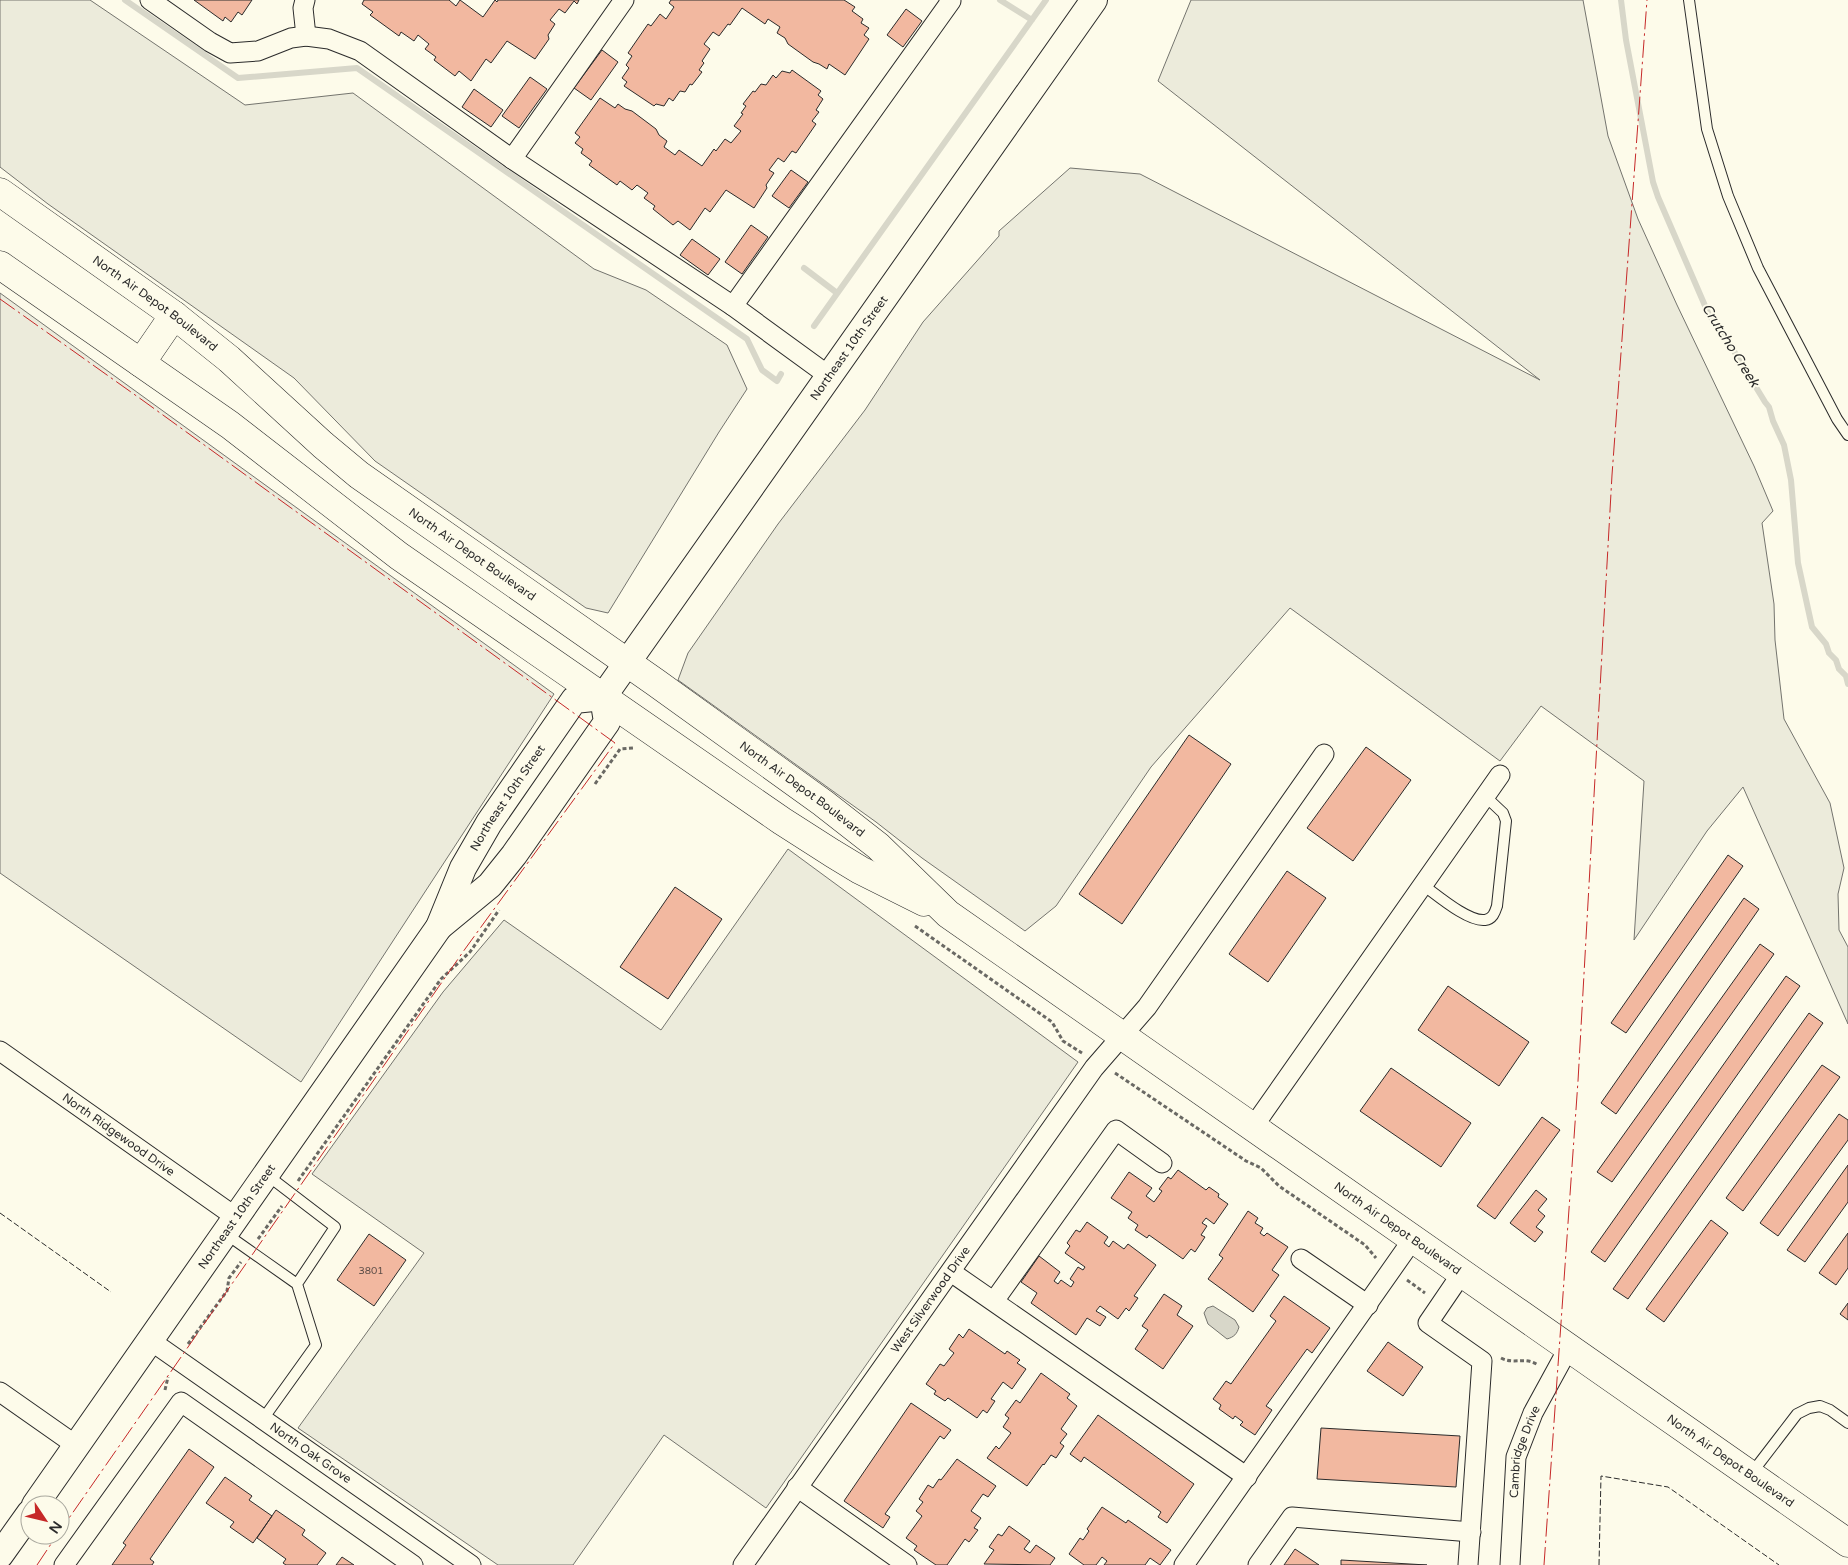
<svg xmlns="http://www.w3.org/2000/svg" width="1848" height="1565" font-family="'Varela Round',sans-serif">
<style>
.green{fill:#ecebdb;stroke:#74746e}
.water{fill:#d8d7c9;stroke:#74746e}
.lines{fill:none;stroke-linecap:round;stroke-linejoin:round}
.stream{stroke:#d8d7c9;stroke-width:6}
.building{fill:#f2b8a0;stroke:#2b2b2b}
.service-casing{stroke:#2b2b2b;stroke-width:12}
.minor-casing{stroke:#2b2b2b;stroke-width:21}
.secondary-casing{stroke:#2b2b2b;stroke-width:28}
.primary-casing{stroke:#2b2b2b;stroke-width:29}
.path{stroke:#6a6964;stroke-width:3;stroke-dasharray:4 2.5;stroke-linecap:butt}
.service{stroke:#fdfbea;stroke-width:10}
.minor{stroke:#fdfbea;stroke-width:19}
.secondary{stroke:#fdfbea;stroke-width:26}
.primary{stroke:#fdfbea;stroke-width:28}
.fence{stroke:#2b2b2b;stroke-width:1;stroke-dasharray:6 2.5;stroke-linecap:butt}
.power{stroke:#c62828;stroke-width:1;stroke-dasharray:18 4 2.5 4;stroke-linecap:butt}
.labels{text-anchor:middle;stroke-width:4;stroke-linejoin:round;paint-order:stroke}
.number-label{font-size:10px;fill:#5d4e48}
.street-label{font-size:12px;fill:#2b2b2b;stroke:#fdfbea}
.water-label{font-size:14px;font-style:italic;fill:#2b2b2b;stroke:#fdfbea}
</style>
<rect width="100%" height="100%" fill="#fdfbea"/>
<path class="green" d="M 0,0 L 90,0 L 245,105 L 353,93 L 594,269 L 646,290 L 727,345 L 747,389 L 719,432 L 608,613 L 586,608 L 375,461 L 294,378 L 48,204 L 0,167 Z
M 1191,0 L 1583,0 L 1608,136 L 1638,219 L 1677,305 L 1754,466 L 1773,511 L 1762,523 L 1774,604 L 1775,640 L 1784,719 L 1830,803 L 1844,868 L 1838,894 L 1839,930 L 1848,947 L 1848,1024 L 1743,787 L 1707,831 L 1634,940 L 1644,781 L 1541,706 L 1500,761 L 1290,608 L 1151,767 L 1056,906 L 1025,931 L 922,858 L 876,822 L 678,680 L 688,653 L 778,524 L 865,410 L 923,322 L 999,236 L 999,231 L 1070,168 L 1140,174 L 1540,380 L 1158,81 Z
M 0,293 L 554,694 L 301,1082 L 0,873 Z
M 788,849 L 1078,1062 L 766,1508 L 664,1435 L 573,1565 L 498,1565 L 298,1428 L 424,1253 L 312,1174 L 443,992 L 504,920 L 661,1030 Z"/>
<path class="water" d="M 1213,1306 L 1235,1320 L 1239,1327 C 1237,1334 1234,1337 1227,1339 L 1208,1324 L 1204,1313 L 1207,1308 Z"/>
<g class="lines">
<path class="stream" d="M 125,0 L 238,78 L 357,68 L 747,339 L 762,370 L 777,381 L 781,374
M 1000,0 L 1032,20
M 1621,0 L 1626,40 L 1653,182 L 1658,197 L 1709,315 L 1726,338 L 1765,402 L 1769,407 L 1773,421 L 1784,445 L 1791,480 L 1798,563 L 1812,627 L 1826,644 L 1829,653 L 1836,660 L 1839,669 L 1846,676 L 1848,684
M 804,268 L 837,293
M 814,326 L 1046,0"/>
</g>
<path class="building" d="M 194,0 L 252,0 L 242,15 L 238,12 L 231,22 L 225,17 L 223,21 Z
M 364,0 L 449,0 L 456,6 L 460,0 L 483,17 L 495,0 L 497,2 L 498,0 L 579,0 L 577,4 L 574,1 L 565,13 L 559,9 L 550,20 L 555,24 L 548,35 L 549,39 L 535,59 L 507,41 L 491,63 L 486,59 L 471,81 L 459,71 L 455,76 L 434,60 L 436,57 L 425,49 L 429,44 L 418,35 L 414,41 L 401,32 L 399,36 L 370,15 L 373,12 L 362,4 Z
M 671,0 L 844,0 L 855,7 L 852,11 L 863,19 L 861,23 L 869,28 L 864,35 L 869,39 L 845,75 L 829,64 L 827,69 L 819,64 L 813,62 L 788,44 L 785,38 L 777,33 L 780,27 L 768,19 L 765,24 L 742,8 L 730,25 L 728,24 L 719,36 L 713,32 L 704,44 L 710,49 L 702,61 L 704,63 L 699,70 L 702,72 L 692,85 L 690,84 L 685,92 L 680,91 L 673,101 L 669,98 L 664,106 L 656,104 L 654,106 L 624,86 L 627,82 L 622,78 L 629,68 L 626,65 L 632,56 L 628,53 L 648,24 L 651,26 L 660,14 L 666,19 L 674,7 L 669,3 Z
M 906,9 L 922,21 L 903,47 L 887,35 Z
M 602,50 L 618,62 L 591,100 L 574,88 Z
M 792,70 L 821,91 L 818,95 L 823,99 L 816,110 L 819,112 L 812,121 L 816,124 L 796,153 L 792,151 L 784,162 L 778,158 L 769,170 L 774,173 L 766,185 L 767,188 L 754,208 L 726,190 L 710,212 L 705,208 L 690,230 L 678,221 L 673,225 L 653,209 L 655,206 L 644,198 L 648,193 L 637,185 L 632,190 L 620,181 L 617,185 L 589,165 L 592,161 L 581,153 L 583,149 L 575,143 L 580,137 L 575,133 L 600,98 L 615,108 L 618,104 L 625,109 L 632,111 L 656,129 L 659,135 L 667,141 L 664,147 L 675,155 L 679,150 L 702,166 L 714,149 L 716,151 L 725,139 L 731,143 L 741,131 L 734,126 L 743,114 L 741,113 L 746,106 L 743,104 L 753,91 L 755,92 L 761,84 L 766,85 L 773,75 L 776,78 L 782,71 L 790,73 Z
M 530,77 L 547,89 L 519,128 L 502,116 Z
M 474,89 L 503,110 L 491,127 L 462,107 Z
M 791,170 L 808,182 L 789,208 L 772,196 Z
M 751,225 L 768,237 L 742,274 L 725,262 Z
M 692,239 L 720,259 L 708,275 L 680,255 Z
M 1189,735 L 1231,764 L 1122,924 L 1079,894 Z
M 1366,747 L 1411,780 L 1353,861 L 1307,828 Z
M 1728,855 L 1743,866 L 1626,1033 L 1611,1023 Z
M 1287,871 L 1326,898 L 1268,982 L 1229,954 Z
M 675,887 L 722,919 L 668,999 L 620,967 Z
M 1744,898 L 1759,909 L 1616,1114 L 1601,1103 Z
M 1760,944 L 1774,954 L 1612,1182 L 1597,1172 Z
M 1786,976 L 1800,986 L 1605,1262 L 1591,1252 Z
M 1448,986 L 1529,1042 L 1499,1086 L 1418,1030 Z
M 1809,1013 L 1823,1023 L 1628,1299 L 1613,1289 Z
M 1822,1065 L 1840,1077 L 1743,1211 L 1726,1198 Z
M 1391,1068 L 1471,1123 L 1441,1167 L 1360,1111 Z
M 1839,1114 L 1848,1120 L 1848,1140 L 1778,1236 L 1760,1223 Z
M 1542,1117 L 1560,1130 L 1495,1219 L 1477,1206 Z
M 1848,1165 L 1848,1202 L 1805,1262 L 1787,1250 Z
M 1178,1170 L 1206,1190 L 1209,1187 L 1219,1194 L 1218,1197 L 1228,1204 L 1214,1224 L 1206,1218 L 1202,1223 L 1207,1226 L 1201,1235 L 1205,1237 L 1195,1252 L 1191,1249 L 1183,1259 L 1149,1235 L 1147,1238 L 1135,1230 L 1138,1225 L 1128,1218 L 1132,1212 L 1111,1198 L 1129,1172 L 1152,1188 L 1146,1196 L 1154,1202 L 1162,1191 L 1159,1189 L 1168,1177 L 1171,1179 Z
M 1536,1190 L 1547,1199 L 1538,1210 L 1545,1216 L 1536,1227 L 1543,1232 L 1535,1242 L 1510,1223 Z
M 1248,1211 L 1258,1218 L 1255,1223 L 1263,1228 L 1260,1233 L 1264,1236 L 1267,1233 L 1288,1247 L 1272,1270 L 1279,1275 L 1253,1312 L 1208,1279 L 1223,1258 L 1219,1255 Z
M 1711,1220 L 1728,1233 L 1664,1322 L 1646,1309 Z
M 1087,1222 L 1108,1237 L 1104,1243 L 1109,1247 L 1113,1241 L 1124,1249 L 1128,1244 L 1156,1265 L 1134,1296 L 1138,1298 L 1129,1311 L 1126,1308 L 1118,1319 L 1100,1306 L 1096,1311 L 1106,1317 L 1100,1326 L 1087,1318 L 1076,1335 L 1031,1303 L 1037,1293 L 1021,1282 L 1039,1256 L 1060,1272 L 1054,1281 L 1058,1284 L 1061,1280 L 1071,1287 L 1074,1282 L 1070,1279 L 1078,1267 L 1083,1270 L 1085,1267 L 1065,1253 L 1070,1246 L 1067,1243 L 1076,1230 L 1080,1232 Z
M 1848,1233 L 1848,1268 L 1836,1285 L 1819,1273 Z
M 369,1234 L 406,1260 L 374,1306 L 337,1280 Z
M 1164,1294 L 1182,1306 L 1177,1315 L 1193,1326 L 1163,1369 L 1135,1349 L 1148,1330 L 1142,1326 Z
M 1284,1296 L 1330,1328 L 1312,1353 L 1307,1349 L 1266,1406 L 1272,1410 L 1255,1435 L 1240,1425 L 1243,1422 L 1235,1416 L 1233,1419 L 1219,1409 L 1221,1405 L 1213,1399 L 1226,1381 L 1231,1384 L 1276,1321 L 1270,1316 Z
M 1848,1303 L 1848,1320 L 1840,1314 Z
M 969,1329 L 1005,1354 L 1007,1351 L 1020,1360 L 1017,1363 L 1026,1369 L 1012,1389 L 1003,1382 L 991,1399 L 995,1401 L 987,1413 L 983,1410 L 977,1418 L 948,1398 L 945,1401 L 934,1394 L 936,1391 L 926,1384 L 940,1364 L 944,1366 L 954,1353 L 949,1349 L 959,1334 L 963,1338 Z
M 1388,1342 L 1423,1367 L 1403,1396 L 1367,1371 Z
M 1041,1373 L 1070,1394 L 1067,1398 L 1077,1406 L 1061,1429 L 1067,1434 L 1060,1443 L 1064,1446 L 1056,1458 L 1051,1455 L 1044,1465 L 1043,1464 L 1027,1486 L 987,1458 L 996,1446 L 999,1449 L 1011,1433 L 1003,1427 L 1009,1418 L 1005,1415 L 1016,1400 L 1020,1403 Z
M 911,1403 L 951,1430 L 944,1439 L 940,1436 L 885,1514 L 890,1517 L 883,1528 L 844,1501 Z
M 1098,1415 L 1194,1484 L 1167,1523 L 1158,1517 L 1161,1512 L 1084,1457 L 1081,1462 L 1070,1454 Z
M 1321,1428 L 1460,1436 L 1456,1487 L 1317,1479 Z
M 189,1449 L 214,1467 L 150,1559 L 154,1562 L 152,1565 L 112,1565 L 126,1545 L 123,1543 Z
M 957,1459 L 996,1486 L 988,1497 L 983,1494 L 971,1511 L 981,1518 L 974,1528 L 978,1530 L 969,1542 L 965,1539 L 947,1565 L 936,1565 L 914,1550 L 917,1546 L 906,1538 L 922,1516 L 916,1511 L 923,1502 L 919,1499 L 928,1485 L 933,1488 L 939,1479 L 941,1480 Z
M 225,1477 L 252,1496 L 249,1500 L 272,1516 L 253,1543 L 230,1527 L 234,1522 L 206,1503 Z
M 1102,1507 L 1126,1523 L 1128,1520 L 1171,1550 L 1160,1565 L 1150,1558 L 1145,1565 L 1104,1565 L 1107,1561 L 1102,1557 L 1096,1565 L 1084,1565 L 1069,1554 L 1080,1538 L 1083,1540 L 1089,1531 L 1087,1529 Z
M 276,1510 L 305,1530 L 302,1535 L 326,1553 L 317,1565 L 286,1565 L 283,1563 L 286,1559 L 257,1538 Z
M 1009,1526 L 1030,1541 L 1024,1549 L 1030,1553 L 1036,1545 L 1055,1558 L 1050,1565 L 984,1564 L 994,1550 L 989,1547 L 998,1534 L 1002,1536 Z
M 1295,1549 L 1319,1565 L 1284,1565 Z
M 342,1557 L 354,1565 L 336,1565 Z
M 1341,1560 L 1427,1565 L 1341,1565 Z"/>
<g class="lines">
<defs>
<path id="service" d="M 1689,0 L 1707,129 L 1728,196 L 1758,268 L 1837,419 L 1848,435
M 1423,885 C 1437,895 1468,922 1485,920 C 1493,919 1495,912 1497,906 L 1506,821 L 1503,813 L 1485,796
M 267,1175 L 335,1227 L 297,1284
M 226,1234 L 297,1284 L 316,1345 L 263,1419
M 1751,1474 L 1797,1414 L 1809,1408 L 1820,1406 L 1830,1410 L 1848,1423"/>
<g id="minor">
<path d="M 150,0 L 210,42 L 230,53 L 258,51 L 291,38 L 306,36 L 329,39 L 360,51 L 512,159 L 733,306 L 829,376"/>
<path d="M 305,0 L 303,8 L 306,36"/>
<path d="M 512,159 L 624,0"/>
<path d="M 733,306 L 951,1 L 949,0"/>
<path id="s1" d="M 0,1051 L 237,1218"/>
<path d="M 1253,1127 L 1500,775"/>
<path d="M 1301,1259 L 1368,1305"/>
<path d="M 951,1272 L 1247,1477"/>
<path d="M 1462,1273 L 1428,1323 L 1482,1361 L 1468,1565"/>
<path d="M 994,1301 L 1116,1130 L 1162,1163"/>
<path id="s2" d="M 151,1341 L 471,1565"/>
<path d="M 0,1392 L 77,1446"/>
<path d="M 797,1487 L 907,1565"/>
<path d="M 64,1565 L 181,1402 L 413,1565"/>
<path id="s3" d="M 743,1565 L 1094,1068 L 1147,1007 L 1324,754"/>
<path d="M 1184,1565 L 1413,1239"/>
<path d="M 1258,1565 L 1292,1517 L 1471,1532"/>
<path id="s4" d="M 1510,1565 L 1516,1457 L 1533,1413 L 1569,1347"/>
</g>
<g id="secondary">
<path id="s5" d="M 439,927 L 490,885 L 514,855 L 607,722 L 603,697 L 1094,0"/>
<path id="s6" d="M 35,1505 L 439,927 L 463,868 L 489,823 L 574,700 L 603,697"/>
<path d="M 0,1555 L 30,1513"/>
</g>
<g id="primary">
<path id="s7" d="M 0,192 L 174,315 L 229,359 L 323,445 L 359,475 L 655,682 L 823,803 L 878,846 L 948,914 L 1848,1543"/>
<path d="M 0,265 L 230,425 L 399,556 L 782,821 L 832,853 L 860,870 L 924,902"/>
<path d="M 141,363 L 174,315"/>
</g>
</defs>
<use href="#service" class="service-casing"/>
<use href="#minor" class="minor-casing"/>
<use href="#secondary" class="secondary-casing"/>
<use href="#primary" class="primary-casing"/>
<path class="path" d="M 595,784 L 620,749 L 633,748
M 915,926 L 1052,1022 L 1063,1041 L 1082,1053
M 1115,1073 L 1246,1161 L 1261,1168 L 1279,1186 L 1365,1245 L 1376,1258
M 298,1181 L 441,979 L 470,952 L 499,910
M 258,1239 L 282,1206
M 1407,1280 L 1425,1293
M 188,1344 L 227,1291 L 229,1278 L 241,1262
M 1501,1358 C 1515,1365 1524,1356 1538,1365
M 165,1390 L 168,1377"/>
<use href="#service" class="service"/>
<use href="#minor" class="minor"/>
<use href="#secondary" class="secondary"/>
<use href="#primary" class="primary"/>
<path class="fence" d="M 0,1213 L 111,1292
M 1599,1565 L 1601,1476 L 1668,1487 L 1779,1565"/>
<path class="power" d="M 0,299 L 145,402 L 615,743 L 465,949 L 60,1531
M 37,1565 L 57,1535
M 1544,1565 L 1578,1081 L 1612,475 L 1647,0"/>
</g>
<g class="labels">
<g class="number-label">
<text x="371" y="1274">3801</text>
</g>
<g class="street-label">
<text dy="4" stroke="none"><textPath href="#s7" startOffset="191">North Air Depot Boulevard</textPath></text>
<text dy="4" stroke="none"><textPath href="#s5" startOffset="719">Northeast 10th Street</textPath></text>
<text dy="4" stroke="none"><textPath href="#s7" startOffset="596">North Air Depot Boulevard</textPath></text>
<text dy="4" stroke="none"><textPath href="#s7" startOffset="1001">North Air Depot Boulevard</textPath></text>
<text dy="4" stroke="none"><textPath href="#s6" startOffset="852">Northeast 10th Street</textPath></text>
<text dy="4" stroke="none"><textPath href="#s1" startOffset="145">North Ridgewood Drive</textPath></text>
<text dy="4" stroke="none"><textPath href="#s6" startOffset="352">Northeast 10th Street</textPath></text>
<text dy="4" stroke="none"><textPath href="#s7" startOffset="1742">North Air Depot Boulevard</textPath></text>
<text dy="4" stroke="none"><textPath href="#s3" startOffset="325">West Silverwood Drive</textPath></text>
<text dy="4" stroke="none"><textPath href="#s4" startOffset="115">Cambridge Drive</textPath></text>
<text dy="4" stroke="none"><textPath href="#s2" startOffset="195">North Oak Grove</textPath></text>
<text dy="4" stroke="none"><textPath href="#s7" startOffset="2148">North Air Depot Boulevard</textPath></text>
</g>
<g class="water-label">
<text transform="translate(1731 345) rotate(58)" y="5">Crutcho Creek</text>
</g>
</g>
<g transform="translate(45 1520) rotate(125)"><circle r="24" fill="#fdfbea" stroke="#a9a89e"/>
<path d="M0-4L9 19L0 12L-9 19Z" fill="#c62828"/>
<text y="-8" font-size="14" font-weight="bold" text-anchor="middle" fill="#2b2b2b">N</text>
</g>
</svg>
